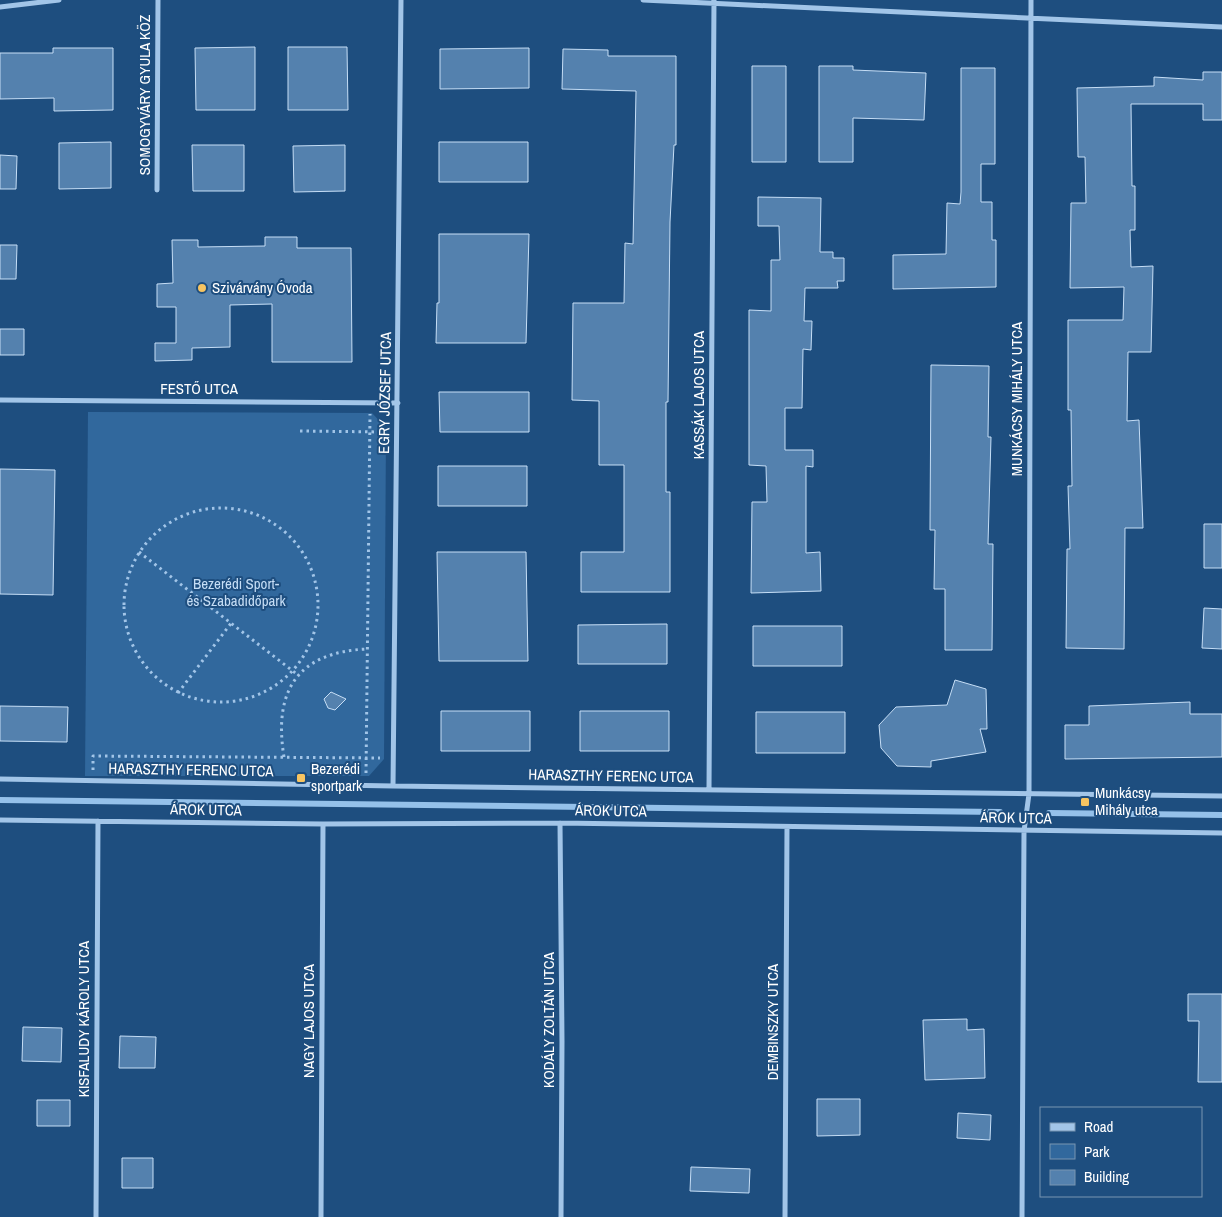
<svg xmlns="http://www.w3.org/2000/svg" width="1222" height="1217" font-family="'Archivo Narrow',sans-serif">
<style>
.green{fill:#31689d}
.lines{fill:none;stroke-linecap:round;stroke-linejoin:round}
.stream{stroke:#95c1ea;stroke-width:6}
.building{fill:#5481ae;stroke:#c6def6}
.path{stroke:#a2c5e8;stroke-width:3;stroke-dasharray:2.5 4;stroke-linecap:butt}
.street{stroke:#a2c5e8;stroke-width:5}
.poi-dot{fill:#f7c461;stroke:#1e4e7f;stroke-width:2}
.labels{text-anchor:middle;stroke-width:4;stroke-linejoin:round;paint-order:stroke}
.street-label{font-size:15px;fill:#fff;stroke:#1e4e7f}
.poi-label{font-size:15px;fill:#fff;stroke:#1e4e7f;text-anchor:start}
.park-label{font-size:15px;fill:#c6def6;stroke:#1e4e7f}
</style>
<rect width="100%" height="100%" fill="#1e4e7f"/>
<path class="green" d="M 88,412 L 372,413 L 386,428 L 384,759 L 369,776 L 85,776 Z"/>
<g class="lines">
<path class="stream" d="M 0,800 L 1000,812
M 1049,813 L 1222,815"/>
</g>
<path class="building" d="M 255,47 L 255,110 L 196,110 L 195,48 Z
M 288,47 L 347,47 L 348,110 L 288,110 Z
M 53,48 L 113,48 L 113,110 L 54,111 L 54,98 L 0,99 L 0,53 L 53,53 Z
M 529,48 L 529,88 L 440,89 L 440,49 Z
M 563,49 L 608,50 L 608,56 L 676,56 L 676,145 L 674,145 L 670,222 L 668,402 L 666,402 L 666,492 L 670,492 L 670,592 L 581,592 L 581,552 L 624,552 L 624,465 L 599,465 L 599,401 L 572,400 L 573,303 L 624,303 L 625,243 L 633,244 L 636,91 L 562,89 Z
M 752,66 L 786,66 L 786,162 L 752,162 Z
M 819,66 L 853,66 L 853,70 L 926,73 L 924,120 L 853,118 L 853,162 L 819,162 Z
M 961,68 L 995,68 L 995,164 L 981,164 L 981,202 L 992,202 L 992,240 L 996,240 L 996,287 L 893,289 L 893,255 L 946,254 L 947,203 L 960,204 L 961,192 Z
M 1203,72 L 1222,72 L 1222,120 L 1203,120 L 1203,104 L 1131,104 L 1132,186 L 1135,186 L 1135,230 L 1130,230 L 1131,267 L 1153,266 L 1151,352 L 1128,352 L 1127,421 L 1139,420 L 1143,528 L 1125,528 L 1124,649 L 1066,648 L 1067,549 L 1070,549 L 1068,486 L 1072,486 L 1071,410 L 1068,410 L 1068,320 L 1123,320 L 1124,287 L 1070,288 L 1071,203 L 1086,203 L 1085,157 L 1078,157 L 1077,88 L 1154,86 L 1154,77 L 1203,80 Z
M 111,142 L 111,188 L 59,189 L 59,143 Z
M 439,142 L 528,142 L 528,182 L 439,182 Z
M 192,145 L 244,145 L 244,191 L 193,191 Z
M 345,145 L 345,191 L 294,192 L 293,146 Z
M 0,155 L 17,156 L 16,189 L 0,189 Z
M 758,197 L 821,198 L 820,252 L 833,252 L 833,258 L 844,258 L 844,281 L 837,281 L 838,288 L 805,288 L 804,321 L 812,321 L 811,350 L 803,349 L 802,408 L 785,408 L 785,450 L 813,450 L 813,467 L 806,466 L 806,553 L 820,552 L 821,591 L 751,593 L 752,502 L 767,502 L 766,466 L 749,465 L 749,310 L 771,311 L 771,260 L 780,260 L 779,226 L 758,226 Z
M 439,234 L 529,234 L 526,343 L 436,343 L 437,303 L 439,303 Z
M 265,237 L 297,237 L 297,248 L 351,248 L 352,362 L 272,362 L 272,304 L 230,305 L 230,347 L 192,348 L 192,360 L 155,361 L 155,343 L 176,343 L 176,307 L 157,307 L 157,284 L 173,283 L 172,240 L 198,240 L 198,247 L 265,246 Z
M 0,245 L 17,245 L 16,279 L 0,279 Z
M 0,329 L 24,329 L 24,355 L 0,355 Z
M 931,365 L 989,366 L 988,437 L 991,437 L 988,544 L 993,544 L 992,650 L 945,650 L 945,589 L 934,589 L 935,530 L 930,530 Z
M 439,392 L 529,392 L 529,432 L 440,432 Z
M 438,466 L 527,466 L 527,506 L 438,506 Z
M 0,469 L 55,470 L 53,595 L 0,594 Z
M 1204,524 L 1222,524 L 1222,568 L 1204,568 Z
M 437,552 L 526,552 L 528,661 L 439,661 Z
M 1204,608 L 1222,609 L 1222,649 L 1202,648 Z
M 667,624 L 667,664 L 578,664 L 578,625 Z
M 753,626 L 842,626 L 842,666 L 753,666 Z
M 955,680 L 986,689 L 987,729 L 980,729 L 986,752 L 931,761 L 931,767 L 897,766 L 881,748 L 879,725 L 896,707 L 947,705 Z
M 331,692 L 346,699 L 335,710 L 328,708 L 324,699 Z
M 1190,702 L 1190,714 L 1222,714 L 1222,757 L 1065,759 L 1065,725 L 1089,725 L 1089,706 Z
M 0,706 L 68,707 L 67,742 L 0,741 Z
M 441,711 L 530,711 L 530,751 L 441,751 Z
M 580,711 L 669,711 L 669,751 L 580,751 Z
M 756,712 L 845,712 L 845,753 L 756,753 Z
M 1188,994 L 1222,994 L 1222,1082 L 1198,1082 L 1199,1021 L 1188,1021 Z
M 967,1019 L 967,1030 L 984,1029 L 985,1078 L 925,1080 L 923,1020 Z
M 23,1027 L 62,1028 L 61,1062 L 22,1061 Z
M 120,1036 L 156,1037 L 155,1068 L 119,1068 Z
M 817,1099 L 860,1099 L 860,1135 L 817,1136 Z
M 37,1100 L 70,1100 L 70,1126 L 37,1126 Z
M 958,1113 L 991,1115 L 990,1140 L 957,1138 Z
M 122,1158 L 153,1158 L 153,1188 L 122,1188 Z
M 691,1167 L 750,1169 L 749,1193 L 690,1191 Z"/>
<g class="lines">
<path class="path" d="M 300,431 L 384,432
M124 605a97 97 0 1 1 194 0a97 97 0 1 1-194 0Z
M 139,552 L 298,675
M 178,693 L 232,622
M 284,757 C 273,690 298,652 367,649
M 93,770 L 93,756 L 380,758
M 366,773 L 370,414"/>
<path class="street" d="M 643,0 L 1222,27
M 0,7 L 59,0
M 157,190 L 158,0
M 0,400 L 398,403
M 0,779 L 393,786 L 1222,796
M 393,786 L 401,0
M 709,789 L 714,0
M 0,820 L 323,824 L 560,823 L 1222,833
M 560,823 L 562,1041 L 561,1217
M 96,1217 L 98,821
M 321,1217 L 323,824
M 785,1217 L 787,827
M 1022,1217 L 1024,831 L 1029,794 L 1031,0"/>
</g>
<g class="poi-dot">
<circle cx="202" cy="288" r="5"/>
<rect x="296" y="773" width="10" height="10" rx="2.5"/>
<rect x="1080" y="797" width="10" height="10" rx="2.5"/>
</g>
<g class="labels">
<g class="street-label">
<text transform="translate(145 95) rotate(-90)" y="5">SOMOGYVÁRY GYULA KÖZ</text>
<text x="199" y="394">FESTŐ UTCA</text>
<text transform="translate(385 393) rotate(-89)" y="5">EGRY JÓZSEF UTCA</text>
<text transform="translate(699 395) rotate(-90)" y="5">KASSÁK LAJOS UTCA</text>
<text transform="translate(1017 399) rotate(-90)" y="5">MUNKÁCSY MIHÁLY UTCA</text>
<text transform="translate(191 770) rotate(1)" y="5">HARASZTHY FERENC UTCA</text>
<text transform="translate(611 776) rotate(1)" y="5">HARASZTHY FERENC UTCA</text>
<text transform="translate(206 810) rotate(1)" y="5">ÁROK UTCA</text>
<text transform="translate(611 811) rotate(1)" y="5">ÁROK UTCA</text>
<text transform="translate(1016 818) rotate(1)" y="5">ÁROK UTCA</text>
<text transform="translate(84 1019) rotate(-90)" y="5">KISFALUDY KÁROLY UTCA</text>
<text transform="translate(549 1020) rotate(-90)" y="5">KODÁLY ZOLTÁN UTCA</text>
<text transform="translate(309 1021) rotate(-90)" y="5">NAGY LAJOS UTCA</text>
<text transform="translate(773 1022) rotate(-90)" y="5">DEMBINSZKY UTCA</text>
</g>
<g class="poi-label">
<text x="212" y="293">Szivárvány Óvoda</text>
<text x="311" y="774">Bezerédi<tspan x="311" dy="17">sportpark</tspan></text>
<text x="1095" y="798">Munkácsy<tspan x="1095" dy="17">Mihály utca</tspan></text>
</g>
<g class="park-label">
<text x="236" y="589">Bezerédi Sport-<tspan x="236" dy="17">és Szabadidőpark</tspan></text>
</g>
</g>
<rect x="1040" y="1107" width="162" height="90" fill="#1e4e7f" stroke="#7895b2"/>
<rect x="1050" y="1123" width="25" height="8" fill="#a2c5e8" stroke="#7895b2"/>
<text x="1084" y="1132" font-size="15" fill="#ffffff">Road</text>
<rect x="1050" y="1144" width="25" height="15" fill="#31689d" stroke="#7895b2"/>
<text x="1084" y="1157" font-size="15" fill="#ffffff">Park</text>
<rect x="1050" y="1170" width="25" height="15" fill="#5481ae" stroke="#7895b2"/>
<text x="1084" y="1182" font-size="15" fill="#ffffff">Building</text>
</svg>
